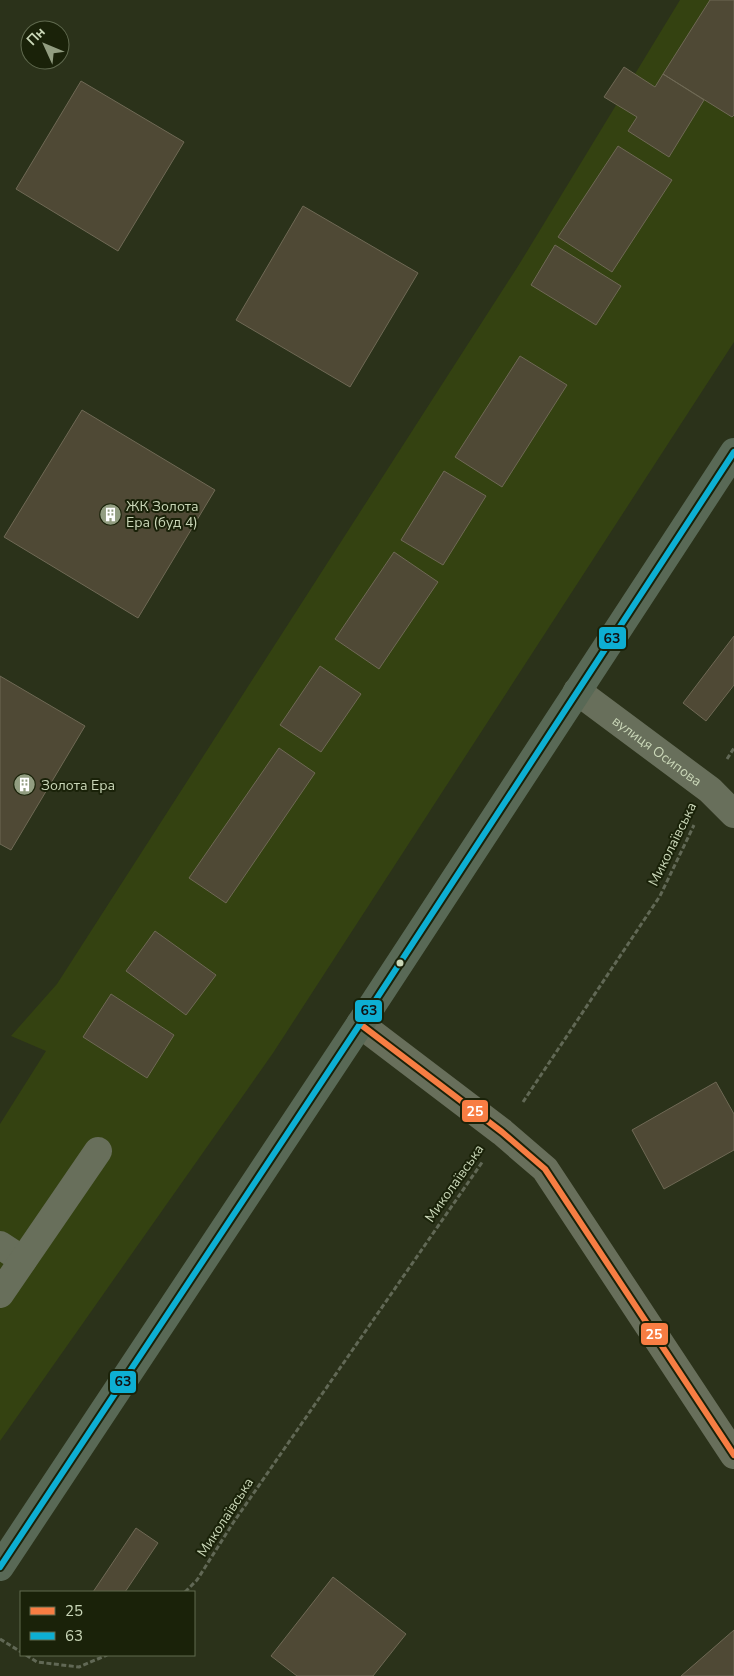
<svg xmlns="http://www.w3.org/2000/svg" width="734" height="1676" font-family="'Nunito Sans',sans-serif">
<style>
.built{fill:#344211}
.building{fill:#4f4935;stroke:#6f6955}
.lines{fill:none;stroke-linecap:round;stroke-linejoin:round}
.path{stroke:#616855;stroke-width:3;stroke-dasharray:5 2.5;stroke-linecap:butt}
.minor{stroke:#686f5b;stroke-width:28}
.highway{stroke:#596956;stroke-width:28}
.bus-1-casing{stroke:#1a2209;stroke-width:10}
.bus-2-casing{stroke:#1a2209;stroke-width:10}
.bus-1{stroke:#f77d43;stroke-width:6}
.bus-2{stroke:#0dafd3;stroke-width:6}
.bus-dot{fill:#cad7b8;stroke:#1a2209;stroke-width:2}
.labels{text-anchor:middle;stroke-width:4;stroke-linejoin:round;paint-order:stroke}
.poi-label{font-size:14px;fill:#cad7b8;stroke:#1a2209;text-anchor:start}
.street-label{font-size:14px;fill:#cad7b8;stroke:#1a2209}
.line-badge{stroke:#1a2209;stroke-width:2}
.badge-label{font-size:14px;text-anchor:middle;font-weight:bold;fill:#fff}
.pale-badge-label{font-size:14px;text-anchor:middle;font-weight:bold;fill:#111}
</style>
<rect width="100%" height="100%" fill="#2b321a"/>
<path class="built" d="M 680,0 L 734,0 L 734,342 L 273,1053 L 0,1441 L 0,1124 L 46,1051 L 11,1036 L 57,984 L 520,263 Z"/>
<path class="building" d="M 710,0 L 734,0 L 734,115 L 732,117 L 663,74 Z
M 624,67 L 655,87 L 663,74 L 704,100 L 669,157 L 628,131 L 637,117 L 604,97 Z
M 81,81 L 184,142 L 118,251 L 16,189 Z
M 618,146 L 672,180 L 612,272 L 558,237 Z
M 303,206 L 418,273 L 350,387 L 236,320 Z
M 555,245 L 621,286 L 596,325 L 531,285 Z
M 520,356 L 567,385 L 502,487 L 455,457 Z
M 82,410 L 215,490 L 138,618 L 4,537 Z
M 444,471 L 486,496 L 443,565 L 401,540 Z
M 394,552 L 438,582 L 379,669 L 335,639 Z
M 734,636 L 734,685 L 706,721 L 683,703 Z
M 320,666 L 361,694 L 321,752 L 280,725 Z
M 0,676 L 85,726 L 11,850 L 0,844 Z
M 279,748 L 315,773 L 226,903 L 189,878 Z
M 155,931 L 216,975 L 186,1015 L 126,971 Z
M 111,994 L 174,1035 L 147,1078 L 83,1037 Z
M 716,1082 L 734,1114 L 734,1150 L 664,1189 L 632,1130 Z
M 136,1528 L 158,1543 L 125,1592 L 93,1592 Z
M 333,1577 L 406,1634 L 373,1676 L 297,1676 L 271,1656 Z
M 734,1630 L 734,1676 L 681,1676 Z"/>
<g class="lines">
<path class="path" d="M 727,759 L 734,748
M 523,1102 L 660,896 L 694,825
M 185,1592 L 197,1580 L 233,1523 L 483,1161
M 0,1639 L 21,1652
M 26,1655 L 37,1662 L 79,1667 L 107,1655"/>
<g class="minor">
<path id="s1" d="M 577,691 L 710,790 L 734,814"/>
<path d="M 360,1024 L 502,1132 L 545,1169 L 734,1455"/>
<path d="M 0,1245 L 23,1260"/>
<path d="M 0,1294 L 98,1151"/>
</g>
<path class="highway" d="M 0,1567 L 360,1024 L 734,452"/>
<defs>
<path id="bus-1" d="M 360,1024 L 502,1132 L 545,1169 L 734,1455"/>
<path id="bus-2" d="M 0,1567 L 360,1024 L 734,452"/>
</defs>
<use href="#bus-1" class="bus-1-casing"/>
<use href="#bus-2" class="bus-2-casing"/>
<use href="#bus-1" class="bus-1"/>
<use href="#bus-2" class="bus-2"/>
</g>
<defs>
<symbol id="building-disc" viewBox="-11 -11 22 22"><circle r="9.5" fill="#929d81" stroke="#1a2209"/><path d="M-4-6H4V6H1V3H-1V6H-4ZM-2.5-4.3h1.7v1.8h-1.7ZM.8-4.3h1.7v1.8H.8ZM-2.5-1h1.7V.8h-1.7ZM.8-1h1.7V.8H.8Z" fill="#fff"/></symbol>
</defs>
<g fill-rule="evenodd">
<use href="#building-disc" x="98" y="502" width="25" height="25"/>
<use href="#building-disc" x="12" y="772" width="25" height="25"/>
</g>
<circle class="bus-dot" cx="400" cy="963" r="4.5"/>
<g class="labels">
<g class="poi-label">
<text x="126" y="511">ЖК Золота<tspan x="126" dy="16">Ера (буд 4)</tspan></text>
<text x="41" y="790">Золота Ера</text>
</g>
<g class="street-label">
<text dy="5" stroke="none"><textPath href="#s1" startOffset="100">вулиця Осипова</textPath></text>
<text transform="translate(672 844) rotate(-64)" y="5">Миколаївська</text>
<text transform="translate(454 1183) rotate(-55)" y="5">Миколаївська</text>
<text transform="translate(225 1517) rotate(-57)" y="5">Миколаївська</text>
</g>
</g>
<g class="line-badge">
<rect x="598" y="626" width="29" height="24" rx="5" fill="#0dafd3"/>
<rect x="354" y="999" width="29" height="24" rx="5" fill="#0dafd3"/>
<rect x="461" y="1099" width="28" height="24" rx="5" fill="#f77d43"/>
<rect x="640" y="1322" width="29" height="24" rx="5" fill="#f77d43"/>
<rect x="109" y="1370" width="28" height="24" rx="5" fill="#0dafd3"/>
</g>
<g class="badge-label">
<text x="475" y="1116">25</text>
<text x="654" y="1339">25</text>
</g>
<g class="pale-badge-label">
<text x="612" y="643">63</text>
<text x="369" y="1015">63</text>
<text x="123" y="1386">63</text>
</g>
<rect x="20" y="1591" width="175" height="65" fill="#1a2209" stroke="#606a4f"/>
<rect x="30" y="1607" width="25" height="8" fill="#f77d43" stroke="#606a4f"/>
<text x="65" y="1616" font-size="15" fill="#cad7b8">25</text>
<rect x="30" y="1632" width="25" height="8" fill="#0dafd3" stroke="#606a4f"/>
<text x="65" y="1641" font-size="15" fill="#cad7b8">63</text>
<g transform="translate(45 45) rotate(314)"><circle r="24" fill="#1a2209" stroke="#606a4f"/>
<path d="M0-4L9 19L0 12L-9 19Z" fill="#929d81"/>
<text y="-8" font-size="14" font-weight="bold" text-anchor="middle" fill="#cad7b8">Пн</text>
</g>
</svg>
